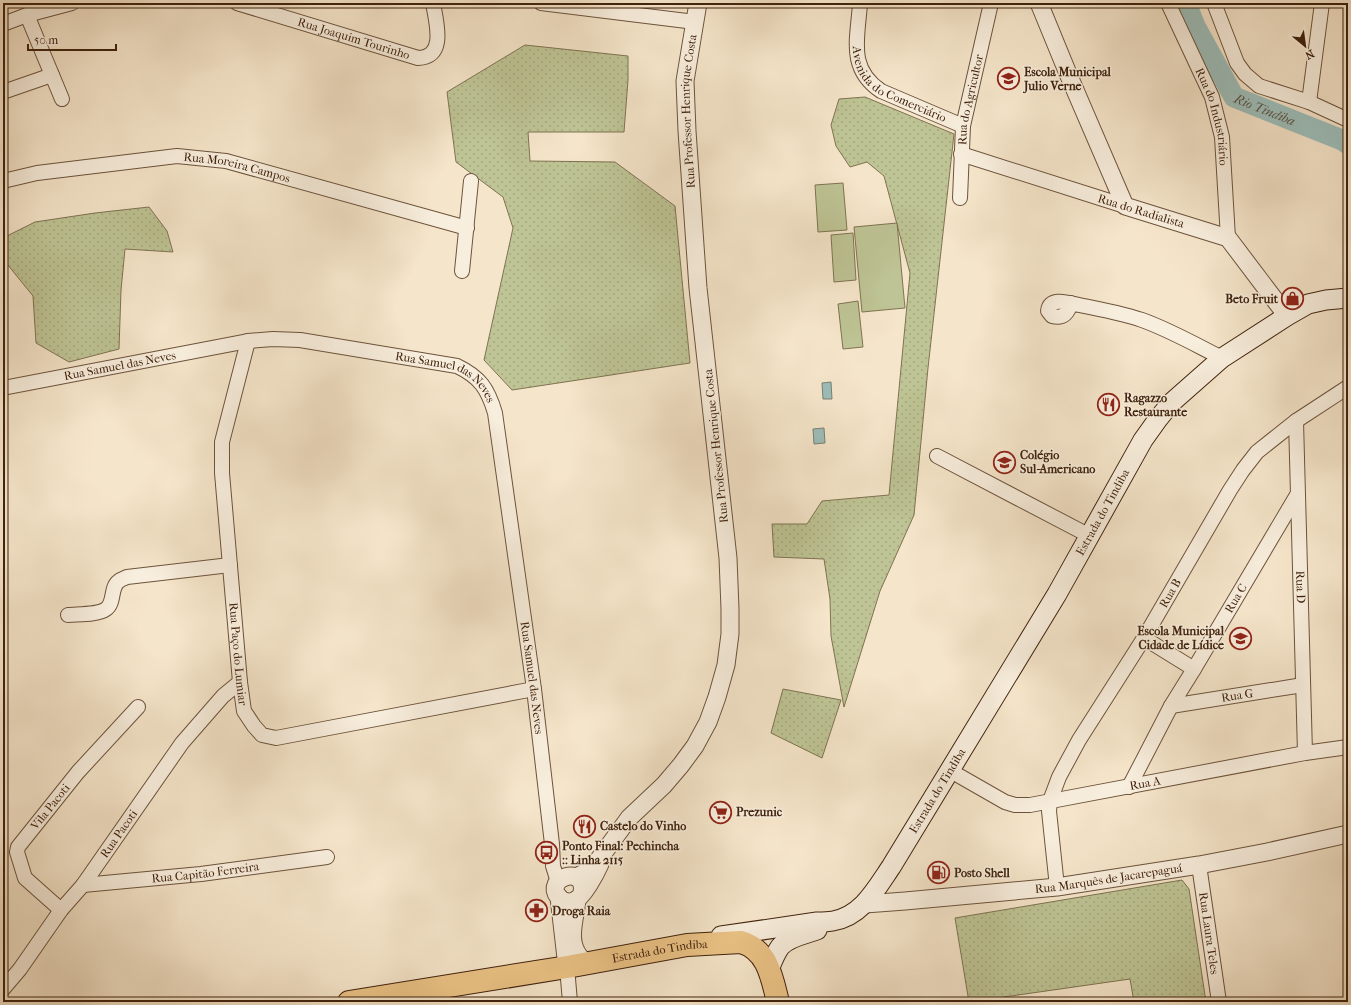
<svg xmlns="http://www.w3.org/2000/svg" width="1351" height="1005" font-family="'IM FELL French Canon',serif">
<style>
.green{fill:url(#green-dots);stroke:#7f7351}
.pitch{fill:#bec495;stroke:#7f7351}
.water{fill:#9dbeba;stroke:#788075}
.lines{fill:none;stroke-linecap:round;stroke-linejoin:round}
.river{stroke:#9dbeba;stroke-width:21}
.minor-casing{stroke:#6d533c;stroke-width:16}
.tertiary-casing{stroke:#6d533c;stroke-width:19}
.secondary-casing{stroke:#40220d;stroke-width:21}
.primary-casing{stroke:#40220d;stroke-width:24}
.minor{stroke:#f8eedd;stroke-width:14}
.tertiary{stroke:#f8eedd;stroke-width:17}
.secondary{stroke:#f8eedd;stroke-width:19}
.primary{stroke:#eac285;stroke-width:22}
.labels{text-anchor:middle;stroke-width:3;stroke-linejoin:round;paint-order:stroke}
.street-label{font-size:12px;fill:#40220d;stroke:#f8eedd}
.poi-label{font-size:12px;font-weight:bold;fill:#40220d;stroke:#f8eedd;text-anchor:start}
.water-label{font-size:13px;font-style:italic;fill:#5c5141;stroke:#f8eedd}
</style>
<defs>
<pattern id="green-dots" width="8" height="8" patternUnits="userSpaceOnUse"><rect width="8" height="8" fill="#bec495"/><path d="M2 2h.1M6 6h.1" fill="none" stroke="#a4a87f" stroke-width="1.8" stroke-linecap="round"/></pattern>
</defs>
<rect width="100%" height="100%" fill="#f5e5ca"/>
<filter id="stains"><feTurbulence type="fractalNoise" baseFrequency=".005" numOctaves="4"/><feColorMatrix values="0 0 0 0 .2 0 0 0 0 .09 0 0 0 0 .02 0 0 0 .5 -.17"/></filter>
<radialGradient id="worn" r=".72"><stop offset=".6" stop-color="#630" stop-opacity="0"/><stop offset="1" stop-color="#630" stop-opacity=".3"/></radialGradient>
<path class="green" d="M 525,45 L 628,56 L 628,80 L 624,132 L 528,132 L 530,161 L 615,162 L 675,206 L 690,363 L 512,390 L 484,360 L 513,228 L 503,197 L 456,162 L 447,92 Z
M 865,97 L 954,134 L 928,368 L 914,515 L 880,591 L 844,707 L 831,636 L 830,599 L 824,559 L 774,557 L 772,524 L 807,524 L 822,501 L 889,495 L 910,273 L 884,176 L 867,162 L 850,167 L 836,146 L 831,125 L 839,99 Z
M 149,207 L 167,231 L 173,252 L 125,249 L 121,290 L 119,349 L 69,362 L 36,343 L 33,296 L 7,264 L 3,264 L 3,238 L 35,222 L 95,213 Z
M 783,689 L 841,700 L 822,758 L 771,733 Z
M 1182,880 L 1189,889 L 1206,1002 L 1134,1002 L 1130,979 L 969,1002 L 955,918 Z"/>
<path class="pitch" d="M 843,183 L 847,230 L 818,232 L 815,185 Z
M 897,223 L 905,308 L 862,312 L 854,227 Z
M 853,233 L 856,280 L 834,282 L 831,235 Z
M 858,301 L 863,347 L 843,349 L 838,304 Z"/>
<path class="water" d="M 831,382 L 832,399 L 823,399 L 822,383 Z
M 824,428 L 825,443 L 814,444 L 813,429 Z"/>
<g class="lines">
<path class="river" id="s1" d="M 1186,3 L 1195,26 L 1234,97 L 1342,140 L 1348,144"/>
<defs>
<g id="minor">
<path id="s2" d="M 237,3 L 418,58 C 447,57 436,22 433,3"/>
<path d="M 541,3 L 695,22"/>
<path id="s3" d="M 860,3 C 858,38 847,68 881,91 L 963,126"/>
<path id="s4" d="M 1168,3 L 1212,97 L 1222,137 L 1228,238"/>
<path d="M 1214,3 L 1237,63 L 1245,74 L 1259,86 L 1309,102 L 1348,120"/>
<path d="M 27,15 L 62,99"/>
<path d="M 3,24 L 27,15 L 72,3"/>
<path d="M 3,92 L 52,75"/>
<path d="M 1309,102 L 1322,3"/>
<path d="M 961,154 L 1125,206"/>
<path id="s5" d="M 3,181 L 37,173 L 177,156 L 226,161 L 467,228"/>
<path id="s6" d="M 960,198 L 963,126 L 991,3"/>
<path d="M 462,271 L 471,181"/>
<path d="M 1071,303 C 1068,313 1064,319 1052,316 L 1048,311 C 1050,296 1069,303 1079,305 C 1100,309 1121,313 1142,320 C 1170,330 1196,345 1222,358"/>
<path id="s7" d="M 248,341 L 222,442 L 222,473 L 240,682 L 244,711 L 254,726 L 262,735 L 276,738 L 534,689"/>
<path id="s8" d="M 3,388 L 248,341 L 273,339 L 300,340 L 457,366 C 480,377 488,389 495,413 L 534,689 L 552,844 L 553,866 L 558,882"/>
<path id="s9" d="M 1296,421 L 1305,753"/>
<path d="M 937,456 L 1090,536"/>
<path d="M 68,615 C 78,614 98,615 106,609 C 115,603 110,587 119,581 C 121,579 125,578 127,577 L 230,565"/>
<path d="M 1144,638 L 1194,669"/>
<path id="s10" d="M 1171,706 L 1303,685"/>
<path id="s11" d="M 949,770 L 1005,802 L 1015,805 L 1030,805 L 1305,753 L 1348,747"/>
<path id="s12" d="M 1129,787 L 1171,706 L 1194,669 L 1297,495"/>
<path id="s13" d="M 1199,865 L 1219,1002"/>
<path id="s14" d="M 83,885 L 201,874 L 327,857"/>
<path id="s15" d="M 1057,887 L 1049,811 L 1050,801 L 1059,777 L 1079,740 L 1144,638 L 1230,490 L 1243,470 L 1257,452 L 1296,421 L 1348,387"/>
<path id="s16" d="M 61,910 L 25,878 L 17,852 L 18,847 L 78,772 L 138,707"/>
<path d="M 567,967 L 570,1002"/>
<path id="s17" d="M 3,989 L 20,969 L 61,910 L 83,885 L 182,743 L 223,696 L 240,682"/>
</g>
<g id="tertiary">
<path d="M 1039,3 L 1069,76 L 1125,206 L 1228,238 L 1287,316"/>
<path id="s18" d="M 576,877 L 588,871 L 594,866 L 629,818 L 664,785 L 681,765 L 695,746 L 708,722 L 717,697 L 726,665 L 730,634 L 730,609 L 728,558 L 698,288 L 687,131 L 685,81 L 698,3"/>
<path d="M 582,893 C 587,864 542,877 559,898 C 563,901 569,903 574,901 C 583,898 596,873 600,864"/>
<path d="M 559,897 L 567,967"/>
<path d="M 577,899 C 576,915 568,936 576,951 C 578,956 583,960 586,964"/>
<path id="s19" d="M 865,904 L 905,901 L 1057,887 L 1199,865 L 1267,852 L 1348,834"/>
</g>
<g id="secondary">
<path id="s20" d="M 721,936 L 817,922 C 822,922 828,922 833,921 C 862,916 876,889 891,867 L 1057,594 L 1143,440 L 1158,419 L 1171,403 L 1222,358 L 1287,316 L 1308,304 L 1326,300 L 1348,298"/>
<path d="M 769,970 C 772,962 775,954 780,947 C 788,937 806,934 817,930"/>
</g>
<g id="primary">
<path id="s21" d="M 349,1002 L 567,967 L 687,945 L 741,942 C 768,950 772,978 778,1002"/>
</g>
</defs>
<use href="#minor" class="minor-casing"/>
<use href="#tertiary" class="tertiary-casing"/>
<use href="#secondary" class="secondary-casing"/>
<use href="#primary" class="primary-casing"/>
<use href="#minor" class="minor"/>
<use href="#tertiary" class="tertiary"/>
<use href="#secondary" class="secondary"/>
<use href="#primary" class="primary"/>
</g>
<defs>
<symbol id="school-ring" viewBox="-11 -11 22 22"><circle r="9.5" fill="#f8eedd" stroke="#8f2418" stroke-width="1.5"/><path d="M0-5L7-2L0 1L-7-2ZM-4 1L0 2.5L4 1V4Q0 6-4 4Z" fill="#8f2418"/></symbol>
<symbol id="shop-ring" viewBox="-11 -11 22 22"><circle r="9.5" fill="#f8eedd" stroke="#8f2418" stroke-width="1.5"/><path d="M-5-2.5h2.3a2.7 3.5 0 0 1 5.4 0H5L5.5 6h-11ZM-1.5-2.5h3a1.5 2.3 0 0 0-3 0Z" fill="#8f2418"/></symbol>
<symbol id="restaurant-ring" viewBox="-11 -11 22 22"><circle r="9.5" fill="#f8eedd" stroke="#8f2418" stroke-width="1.5"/><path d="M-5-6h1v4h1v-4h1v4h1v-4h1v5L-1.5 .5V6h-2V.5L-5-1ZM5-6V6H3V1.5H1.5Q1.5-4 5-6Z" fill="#8f2418"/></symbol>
<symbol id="supermarket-ring" viewBox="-11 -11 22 22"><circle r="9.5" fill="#f8eedd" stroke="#8f2418" stroke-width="1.5"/><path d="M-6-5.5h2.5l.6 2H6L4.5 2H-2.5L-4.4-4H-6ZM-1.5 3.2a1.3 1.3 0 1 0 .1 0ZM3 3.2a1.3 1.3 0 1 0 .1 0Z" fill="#8f2418"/></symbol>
<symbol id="bus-ring" viewBox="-11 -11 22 22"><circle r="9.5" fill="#f8eedd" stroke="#8f2418" stroke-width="1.5"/><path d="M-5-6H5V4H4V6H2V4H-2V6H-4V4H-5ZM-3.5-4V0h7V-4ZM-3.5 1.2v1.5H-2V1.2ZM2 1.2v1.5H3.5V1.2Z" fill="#8f2418"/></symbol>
<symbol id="fuel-ring" viewBox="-11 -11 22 22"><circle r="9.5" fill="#f8eedd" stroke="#8f2418" stroke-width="1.5"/><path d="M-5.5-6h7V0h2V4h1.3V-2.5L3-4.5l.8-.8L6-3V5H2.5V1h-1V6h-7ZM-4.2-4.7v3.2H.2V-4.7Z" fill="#8f2418"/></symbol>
<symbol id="pharmacy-ring" viewBox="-11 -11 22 22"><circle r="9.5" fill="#f8eedd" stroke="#8f2418" stroke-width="1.5"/><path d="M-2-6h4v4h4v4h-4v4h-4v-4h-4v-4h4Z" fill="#8f2418"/></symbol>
</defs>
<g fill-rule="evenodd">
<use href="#school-ring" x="996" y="66" width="25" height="25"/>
<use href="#shop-ring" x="1280" y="286" width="25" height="25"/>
<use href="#restaurant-ring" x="1096" y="392" width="25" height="25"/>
<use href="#school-ring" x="992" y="450" width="25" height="25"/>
<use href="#school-ring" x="1228" y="626" width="25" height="25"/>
<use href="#supermarket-ring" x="708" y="800" width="25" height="25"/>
<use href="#restaurant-ring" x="572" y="814" width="25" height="25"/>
<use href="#bus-ring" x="534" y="840" width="25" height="25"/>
<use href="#fuel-ring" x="926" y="860" width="25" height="25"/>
<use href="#pharmacy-ring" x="524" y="898" width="25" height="25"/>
</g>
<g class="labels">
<g class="street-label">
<text dy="4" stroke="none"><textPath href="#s2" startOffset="122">Rua Joaquim Tourinho</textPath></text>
<text dy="4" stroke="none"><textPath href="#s3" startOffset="105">Avenida do Comerciário</textPath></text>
<text dy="4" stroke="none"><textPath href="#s6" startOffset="99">Rua do Agricultor</textPath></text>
<text dy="4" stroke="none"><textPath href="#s18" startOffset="822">Rua Professor Henrique Costa</textPath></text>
<text dy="4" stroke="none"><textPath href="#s4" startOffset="123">Rua do Industriário</textPath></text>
<text dy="4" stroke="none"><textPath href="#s5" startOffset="237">Rua Moreira Campos</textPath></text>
<text transform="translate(1141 211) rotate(17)" y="4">Rua do Radialista</text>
<text dy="4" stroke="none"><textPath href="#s8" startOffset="119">Rua Samuel das Neves</textPath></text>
<text dy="4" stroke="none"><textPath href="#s8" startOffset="455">Rua Samuel das Neves</textPath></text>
<text transform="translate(716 446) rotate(-96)" y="4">Rua Professor Henrique Costa</text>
<text dy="4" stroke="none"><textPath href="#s20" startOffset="608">Estrada do Tindiba</textPath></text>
<text dy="4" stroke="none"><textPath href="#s9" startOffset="166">Rua D</textPath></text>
<text dy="4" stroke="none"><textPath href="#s15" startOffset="327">Rua B</textPath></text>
<text dy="4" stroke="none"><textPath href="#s12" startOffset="217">Rua C</textPath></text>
<text dy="4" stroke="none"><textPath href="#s7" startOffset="317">Rua Paço do Lumiar</textPath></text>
<text dy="4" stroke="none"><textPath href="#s8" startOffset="791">Rua Samuel das Neves</textPath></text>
<text dy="4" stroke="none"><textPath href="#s10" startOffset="67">Rua G</textPath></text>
<text dy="4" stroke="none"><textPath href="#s11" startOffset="207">Rua A</textPath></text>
<text dy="4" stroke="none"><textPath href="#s20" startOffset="284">Estrada do Tindiba</textPath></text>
<text dy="4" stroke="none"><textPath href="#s16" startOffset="132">Vila Pacoti</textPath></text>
<text dy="4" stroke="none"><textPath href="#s17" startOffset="194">Rua Pacoti</textPath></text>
<text dy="4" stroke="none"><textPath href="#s14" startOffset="123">Rua Capitão Ferreira</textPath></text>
<text dy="4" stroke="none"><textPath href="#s19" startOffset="245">Rua Marquês de Jacarepaguá</textPath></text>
<text dy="4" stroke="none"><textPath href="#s13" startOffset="69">Rua Laura Teles</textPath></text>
<text dy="4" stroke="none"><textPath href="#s21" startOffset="315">Estrada do Tindiba</textPath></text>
</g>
<g class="poi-label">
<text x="1024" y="76">Escola Municipal<tspan x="1024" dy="14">Julio Verne</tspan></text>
<text x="1278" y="303" text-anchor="end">Beto Fruit</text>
<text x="1124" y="402">Ragazzo<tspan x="1124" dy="14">Restaurante</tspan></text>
<text x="1020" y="459">Colégio<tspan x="1020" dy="14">Sul-Americano</tspan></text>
<text x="1224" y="635" text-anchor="end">Escola Municipal<tspan x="1224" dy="14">Cidade de Lídice</tspan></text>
<text x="736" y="816">Prezunic</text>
<text x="600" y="830">Castelo do Vinho</text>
<text x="562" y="850">Ponto Final: Pechincha<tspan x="562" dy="14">:: Linha 2115</tspan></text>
<text x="954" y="877">Posto Shell</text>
<text x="552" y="915">Droga Raia</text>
</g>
<g class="water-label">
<text dy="5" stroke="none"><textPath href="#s1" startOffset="139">Rio Tindiba</textPath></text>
</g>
</g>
<rect width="1351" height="1005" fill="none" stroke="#f5e5ca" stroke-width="16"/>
<rect x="4" y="4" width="1343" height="997" fill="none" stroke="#40220d" stroke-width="2"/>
<rect x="8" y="8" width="1335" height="989" fill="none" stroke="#40220d"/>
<g transform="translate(1305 46) rotate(151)" stroke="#f8eedd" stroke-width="3" paint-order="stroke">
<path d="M0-3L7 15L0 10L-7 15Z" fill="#40220d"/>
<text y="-6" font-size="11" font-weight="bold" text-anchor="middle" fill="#40220d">N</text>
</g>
<path d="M28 44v6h88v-6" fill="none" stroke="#40220d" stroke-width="2"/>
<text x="34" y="44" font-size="12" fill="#40220d" stroke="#f8eedd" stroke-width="3" paint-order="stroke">50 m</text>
<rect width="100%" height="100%" filter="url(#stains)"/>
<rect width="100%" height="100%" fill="url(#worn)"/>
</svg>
